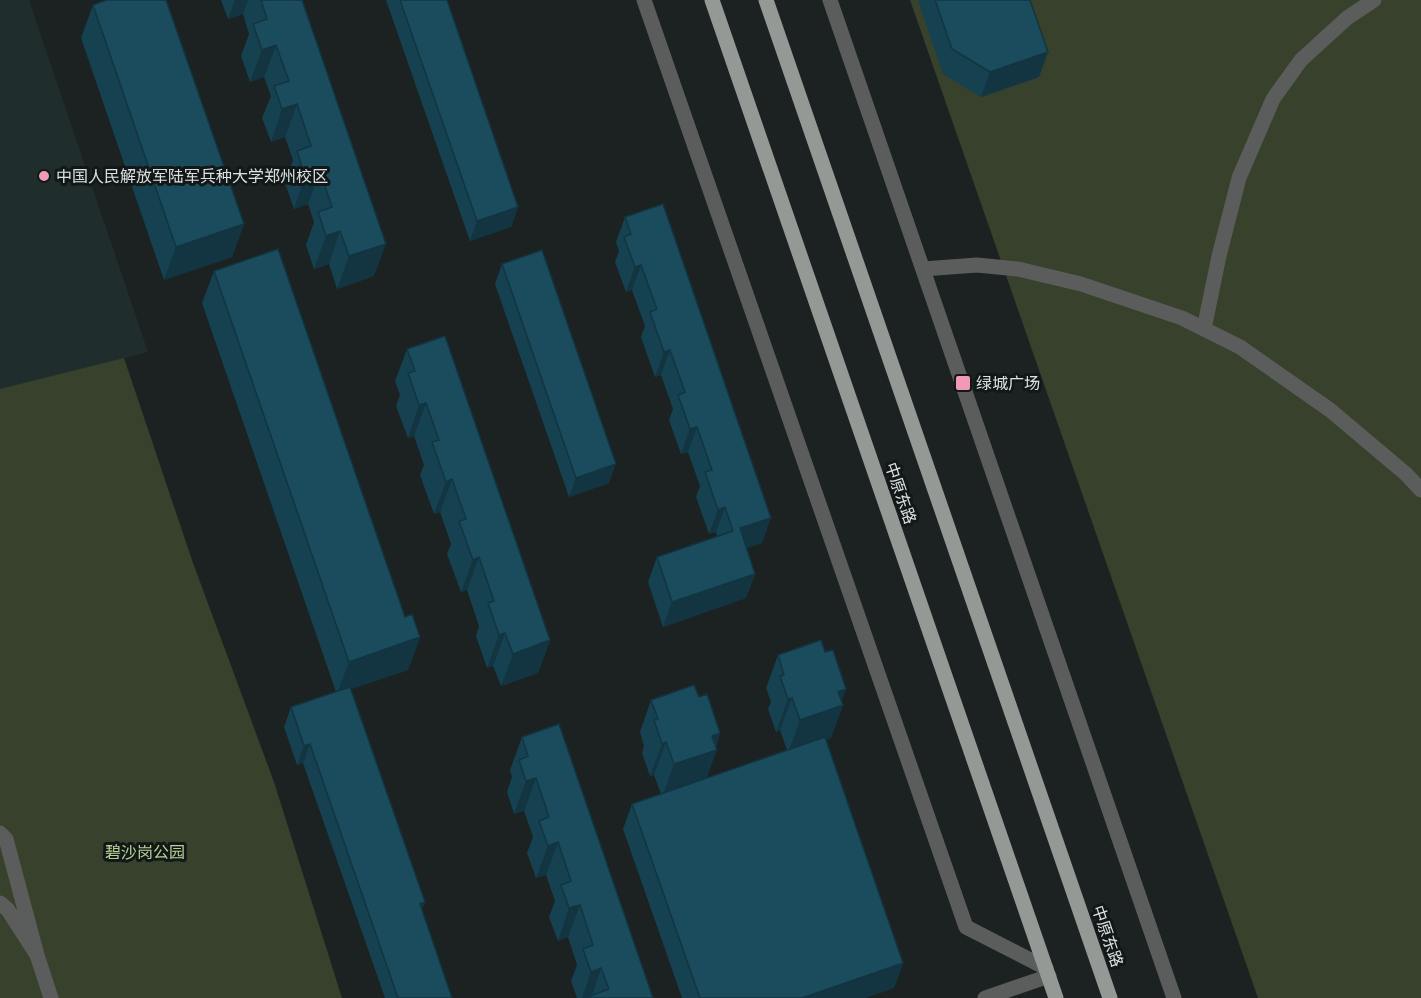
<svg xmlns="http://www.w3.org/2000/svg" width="1421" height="998" font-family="'PT Sans Narrow','Noto Sans SC',sans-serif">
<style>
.built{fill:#1f2d2c}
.green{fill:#38412b}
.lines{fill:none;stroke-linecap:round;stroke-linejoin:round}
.service{stroke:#5a5d5b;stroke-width:15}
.tertiary{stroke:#5a5d5b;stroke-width:15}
.primary{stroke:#949996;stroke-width:15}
.wall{fill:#164150}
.shaded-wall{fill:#123541}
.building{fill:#1a4c5d;stroke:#123541;stroke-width:1.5}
.poi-dot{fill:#f09ab6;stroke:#121818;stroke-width:2}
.labels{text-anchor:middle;stroke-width:6;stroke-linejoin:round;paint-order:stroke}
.poi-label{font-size:16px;fill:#dce0e0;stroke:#121818;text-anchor:start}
.street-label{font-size:16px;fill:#dce0e0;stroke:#121818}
.park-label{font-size:16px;fill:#b8d292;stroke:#121818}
</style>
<rect width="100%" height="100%" fill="#1b2221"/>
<path class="built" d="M 0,0 L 29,0 L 148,352 L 0,393 Z"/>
<path class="green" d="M 910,0 L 1421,0 L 1421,998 L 1258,998 Z
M 124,358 L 193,563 L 274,782 L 342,998 L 0,998 L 0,389 Z"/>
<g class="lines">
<path class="service" d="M 923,269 L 977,265 L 1018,269 L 1081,284 L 1182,318 L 1240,347 L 1330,410 L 1406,474 L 1421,490
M 1204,329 L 1219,256 L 1239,178 L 1273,99 L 1301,60 L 1347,18 L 1374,0
M 0,833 L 6,839 L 37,955
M 0,903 L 8,910 L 37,955 L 51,998
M 985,998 L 1049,976"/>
<path class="tertiary" d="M 644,0 L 966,927 L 1046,968
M 830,0 L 1174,998"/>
<path class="primary" d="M 712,0 L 1056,998
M 766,0 L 1110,998"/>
</g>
<path class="wall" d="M 221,0 L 302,0 L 374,276 L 337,289 L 329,264 L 314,269 L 306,245 L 314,222 L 308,204 L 294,209 L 285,183 L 293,160 L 285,137 L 271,142 L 262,118 L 271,96 L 264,77 L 250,82 L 241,56 L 249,34 L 243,14 L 228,19 Z
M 386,0 L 447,0 L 518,207 L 511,227 L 470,241 Z
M 918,0 L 1030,0 L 1039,77 L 981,97 L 943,74 Z
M 93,5 L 244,224 L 232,257 L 164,280 L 81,38 Z
M 625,217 L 762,543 L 746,548 L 755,574 L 746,598 L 663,627 L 648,582 L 657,557 L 717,536 L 716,532 L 709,534 L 696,497 L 700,486 L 688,452 L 681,454 L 669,420 L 673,409 L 661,375 L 655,377 L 641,337 L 645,326 L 632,290 L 626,292 L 615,262 L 619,251 L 616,242 Z
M 502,264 L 609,483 L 569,497 L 495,284 Z
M 214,271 L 405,617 L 420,637 L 408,670 L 351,689 L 422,910 L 452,998 L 385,998 L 303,763 L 297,765 L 284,727 L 291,707 L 336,692 L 202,303 Z
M 407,349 L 550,640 L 538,673 L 501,686 L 493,666 L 487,668 L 476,636 L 479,626 L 467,590 L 461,592 L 447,554 L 451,544 L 440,512 L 434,514 L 420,475 L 424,465 L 414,436 L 408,438 L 396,406 L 400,395 L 395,381 Z
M 778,655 L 842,702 L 843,705 L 831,738 L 826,740 L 903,963 L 894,988 L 865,998 L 682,998 L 623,829 L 632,804 L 661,794 L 654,775 L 650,776 L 642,753 L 644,746 L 640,732 L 651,700 L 699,697 L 720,733 L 707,778 L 787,750 L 780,730 L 776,732 L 768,709 L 771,702 L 766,688 Z
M 522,737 L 653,998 L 577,998 L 571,981 L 577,965 L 568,937 L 558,941 L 549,917 L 555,901 L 546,875 L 536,878 L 527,853 L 533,837 L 524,811 L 514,814 L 507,792 L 512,777 L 510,770 Z"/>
<path class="shaded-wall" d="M 235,0 L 248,0 L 243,14 L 228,19 Z
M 276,45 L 264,77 L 250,82 L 262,50 Z
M 1048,52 L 1039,77 L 981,97 L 990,72 Z
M 297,104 L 285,137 L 271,142 L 282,109 Z
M 320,171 L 308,204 L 294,209 L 305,176 Z
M 518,207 L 511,227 L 470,241 L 477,221 Z
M 244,224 L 232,257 L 164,280 L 176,247 Z
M 340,231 L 329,264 L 314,269 L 326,236 Z
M 386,244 L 374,276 L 337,289 L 349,256 Z
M 641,265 L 632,290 L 626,292 L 635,267 Z
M 670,350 L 661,375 L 655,377 L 664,352 Z
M 426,403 L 414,436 L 408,438 L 419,405 Z
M 697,427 L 688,452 L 681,454 L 690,429 Z
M 616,464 L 609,483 L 569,497 L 576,478 Z
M 452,479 L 440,512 L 434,514 L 446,482 Z
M 725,507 L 716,532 L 709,534 L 718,510 Z
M 771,518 L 762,543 L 731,553 L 740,528 Z
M 479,557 L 467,590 L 461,592 L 473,560 Z
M 755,574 L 746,598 L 663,627 L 672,602 Z
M 505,633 L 493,666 L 487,668 L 499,635 Z
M 420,637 L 408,670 L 337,694 L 349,662 Z
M 550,640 L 538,673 L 501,686 L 513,654 Z
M 846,689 L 840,706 L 843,705 L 831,738 L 788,753 L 800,720 L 838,692 Z
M 792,698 L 780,730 L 776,732 L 788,699 Z
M 720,733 L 714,751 L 717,750 L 705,782 L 662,797 L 674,764 L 712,736 Z
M 666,742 L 654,775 L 650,776 L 662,744 Z
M 310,744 L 303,763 L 297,765 L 304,746 Z
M 536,778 L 524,811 L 514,814 L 526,781 Z
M 558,842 L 546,875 L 536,878 L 548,846 Z
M 425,902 L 418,921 L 420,904 Z
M 580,905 L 568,937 L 558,941 L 569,908 Z
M 903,963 L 894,988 L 865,998 L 802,998 Z
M 601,968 L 591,998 L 582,998 L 591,972 Z"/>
<path class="building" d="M 107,0 L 166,0 L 244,224 L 176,247 L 93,5 Z
M 261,0 L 302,0 L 386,244 L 349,256 L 340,231 L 326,236 L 318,212 L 332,207 L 320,171 L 305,176 L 297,151 L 311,146 L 297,104 L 282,109 L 274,86 L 289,81 L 276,45 L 262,50 L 253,24 L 267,19 Z
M 400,0 L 447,0 L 518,207 L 477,221 Z
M 935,0 L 1030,0 L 1048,52 L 990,72 L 952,49 Z
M 663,204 L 771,518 L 740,528 L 755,574 L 672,602 L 657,557 L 733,531 L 725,507 L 718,510 L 705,472 L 712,470 L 697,427 L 690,429 L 678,395 L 685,392 L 670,350 L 664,352 L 650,312 L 657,309 L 641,265 L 635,267 L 624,237 L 631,234 L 625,217 Z
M 278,249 L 405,617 L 412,614 L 420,637 L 349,662 L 214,271 Z
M 542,250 L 616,464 L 576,478 L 502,264 Z
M 445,336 L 550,640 L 513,654 L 505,633 L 499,635 L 488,603 L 494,601 L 479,557 L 473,560 L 459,521 L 466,519 L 452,479 L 446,482 L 432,442 L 439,440 L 426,403 L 419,405 L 408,373 L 415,371 L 407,349 Z
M 821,640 L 825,652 L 833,650 L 846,689 L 838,692 L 843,705 L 800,720 L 792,698 L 788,699 L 780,676 L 784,675 L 778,655 Z
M 694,685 L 699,697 L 707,694 L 720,733 L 712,736 L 717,750 L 674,764 L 666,742 L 662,744 L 654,720 L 658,719 L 651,700 Z
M 350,687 L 425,902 L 420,904 L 452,998 L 398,998 L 310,744 L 304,746 L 291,707 Z
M 559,724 L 653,998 L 585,998 L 609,989 L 601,968 L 591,972 L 583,949 L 593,945 L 580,905 L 569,908 L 561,885 L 571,881 L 558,842 L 548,846 L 539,821 L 549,817 L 536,778 L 526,781 L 519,760 L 528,756 L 522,737 Z
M 825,737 L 903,963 L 802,998 L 700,998 L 632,804 Z"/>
<g class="poi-dot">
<circle cx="44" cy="176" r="6"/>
<rect x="955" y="375" width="16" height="16" rx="3"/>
</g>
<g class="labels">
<g class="poi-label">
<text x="56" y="182">中国人民解放军陆军兵种大学郑州校区</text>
<text x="976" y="389">绿城广场</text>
</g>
<g class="street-label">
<text transform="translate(901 493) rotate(71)" y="6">中原东路</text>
<text transform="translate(1108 936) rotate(71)" y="6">中原东路</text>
</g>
<g class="park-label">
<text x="145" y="858">碧沙岗公园</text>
</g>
</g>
</svg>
